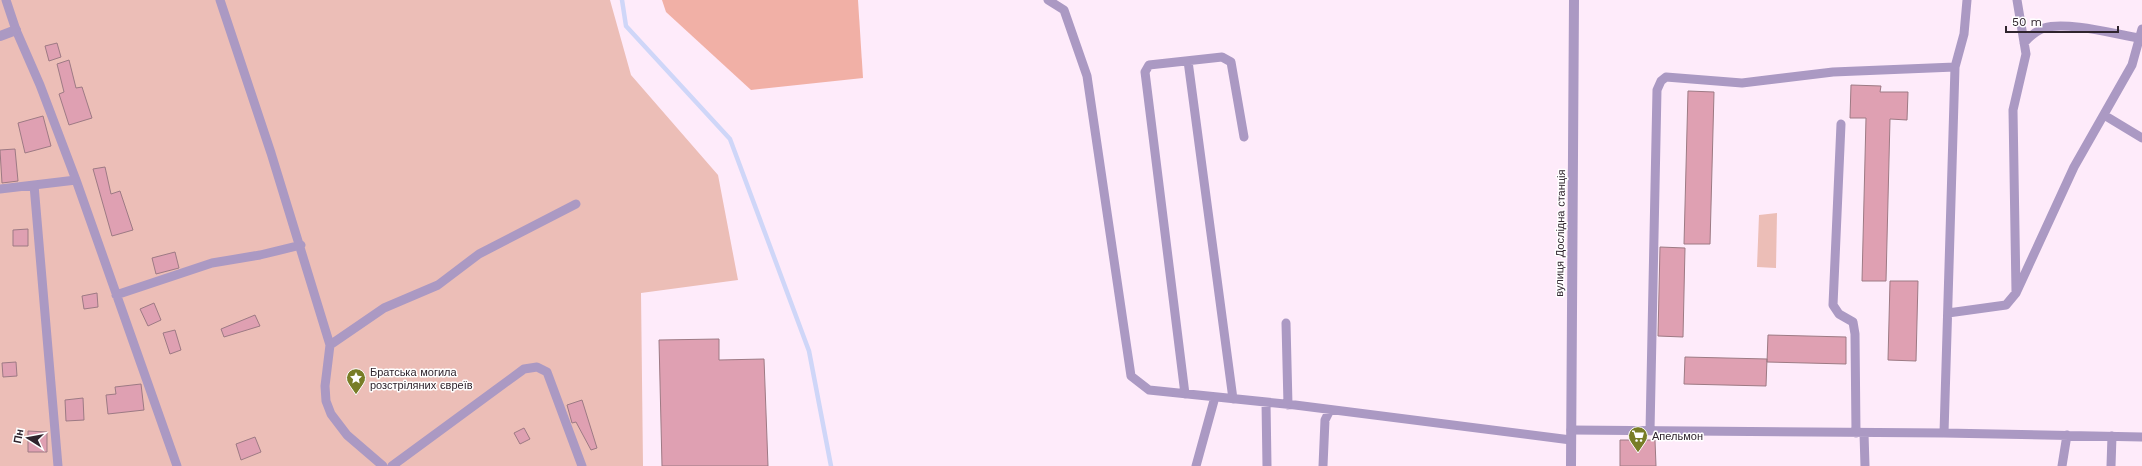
<svg xmlns="http://www.w3.org/2000/svg" width="2142" height="466" font-family="'Work Sans',sans-serif">
<style>
.green{fill:#ecbeb7}
.forest{fill:#f1b0a6}
.lines{fill:none;stroke-linecap:round;stroke-linejoin:round}
.stream{stroke:#cfd6f8;stroke-width:4.5}
.building{fill:#dfa0b2;stroke:#9d7a84}
.service{stroke:#ab99c3;stroke-width:9}
.minor{stroke:#ab99c3;stroke-width:10}
.labels{text-anchor:middle;stroke-width:3;stroke-linejoin:round;paint-order:stroke}
.street-label{font-size:11px;fill:#2f242d;stroke:#fff}
.poi-label{font-size:11px;fill:#2f242d;stroke:#fff;text-anchor:start}
</style>
<rect width="100%" height="100%" fill="#feebfa"/>
<path class="green" d="M 0,0 L 610,0 L 631,75 L 718,175 L 738,280 L 641,293 L 643,466 L 0,466 Z
M 1777,213 L 1776,268 L 1757,267 L 1759,215 Z"/>
<path class="forest" d="M 662,0 L 858,0 L 863,78 L 751,90 L 666,12 Z"/>
<g class="lines">
<path class="stream" d="M 622,0 L 626,26 L 730,139 L 809,351 L 831,466"/>
</g>
<path class="building" d="M 57,43 L 61,57 L 49,61 L 45,46 Z
M 69,60 L 76,88 L 82,87 L 92,118 L 69,125 L 59,94 L 64,92 L 57,64 Z
M 1851,85 L 1881,86 L 1880,92 L 1908,92 L 1907,120 L 1890,119 L 1886,281 L 1862,281 L 1866,118 L 1850,118 Z
M 1688,91 L 1714,92 L 1710,244 L 1684,244 Z
M 43,116 L 51,146 L 25,153 L 18,123 Z
M 15,149 L 18,181 L 2,183 L 0,150 Z
M 105,167 L 111,194 L 120,191 L 133,230 L 112,236 L 93,169 Z
M 28,229 L 28,246 L 13,246 L 13,230 Z
M 1660,247 L 1685,248 L 1683,337 L 1658,336 Z
M 175,252 L 179,268 L 156,274 L 152,258 Z
M 1890,281 L 1918,281 L 1916,361 L 1888,360 Z
M 97,293 L 98,307 L 84,309 L 82,296 Z
M 154,303 L 161,320 L 148,326 L 140,309 Z
M 255,315 L 260,326 L 224,337 L 221,329 Z
M 175,330 L 181,350 L 170,354 L 163,333 Z
M 1768,335 L 1846,337 L 1846,364 L 1767,362 Z
M 719,339 L 719,360 L 764,359 L 768,466 L 662,466 L 659,340 Z
M 1685,357 L 1767,359 L 1766,386 L 1684,384 Z
M 16,362 L 17,376 L 3,377 L 2,363 Z
M 141,384 L 144,410 L 108,414 L 106,395 L 116,394 L 115,387 Z
M 83,398 L 84,420 L 66,421 L 65,400 Z
M 582,400 L 597,448 L 591,450 L 576,422 L 572,423 L 567,405 Z
M 524,428 L 530,439 L 520,444 L 514,433 Z
M 28,431 L 47,432 L 47,452 L 28,452 Z
M 255,437 L 261,452 L 241,460 L 236,444 Z
M 1620,440 L 1655,440 L 1656,466 L 1620,466 Z"/>
<g class="lines">
<path class="service" d="M 220,0 L 271,153 L 330,345 L 325,386 L 326,401 L 331,414 L 347,435 L 383,466
M 1048,0 L 1064,10 L 1087,76 L 1131,376 L 1149,390 L 1295,405 L 1571,440
M 2024,43 C 2030,36 2036,31 2044,28 C 2066,21 2115,34 2139,38
M 1188,61 L 1233,399
M 2104,115 L 2142,138
M 1841,124 L 1833,305 L 1839,314 L 1853,322 L 1855,334 L 1856,433
M 76,180 L 177,466
M 34,185 L 58,466
M 0,189 L 76,180 L 40,85 L 16,30 L 6,0
M 2016,292 L 2013,110 L 2026,54 L 2017,0
M 116,295 L 212,263 L 260,255 L 301,245
M 1948,313 L 2006,305 L 2016,293 L 2074,167 L 2132,65 L 2142,29
M 1286,323 L 1288,405
M 330,345 L 384,308 L 438,285 L 479,254 L 576,204
M 1185,394 L 1145,72 L 1149,65 L 1222,57 L 1231,62 L 1244,137
M 1266,402 L 1267,466
M 1571,430 L 1944,433 L 1955,67 L 1964,34 L 1967,0
M 1650,431 L 1657,90 L 1661,81 L 1666,77 L 1742,83 L 1833,72 L 1955,67
M 1864,433 L 1865,466
M 1944,433 L 2142,437
M 392,466 L 524,369 L 537,367 L 547,372 L 582,466
M 1196,466 L 1215,397
M 1323,466 L 1325,420 L 1330,410
M 2062,466 L 2067,435
M 2111,466 L 2112,436"/>
<path class="minor" d="M 0,36 L 16,30
M 1571,466 L 1574,0"/>
</g>
<defs>
<symbol id="sight-pin" viewBox="-11 -11 22 30"><path d="M0 17L-7.5 6A9.5 9.5 0 1 1 7.5 6Z" fill="#787d27" stroke="#fff"/><path d="M0-6L1.8-2.2L6-1.7L2.9 1.2L3.7 5.4L0 3.3L-3.7 5.4L-2.9 1.2L-6-1.7L-1.8-2.2Z" fill="#fff"/></symbol>
<symbol id="supermarket-pin" viewBox="-11 -11 22 30"><path d="M0 17L-7.5 6A9.5 9.5 0 1 1 7.5 6Z" fill="#787d27" stroke="#fff"/><path d="M-6-5.5h2.5l.6 2H6L4.5 2H-2.5L-4.4-4H-6ZM-1.5 3.2a1.3 1.3 0 1 0 .1 0ZM3 3.2a1.3 1.3 0 1 0 .1 0Z" fill="#fff"/></symbol>
</defs>
<g fill-rule="evenodd">
<use href="#sight-pin" x="345" y="367" width="22" height="30"/>
<use href="#supermarket-pin" x="1627" y="425" width="22" height="30"/>
</g>
<g class="labels">
<g class="street-label">
<text transform="translate(1560 233) rotate(-89)" y="4">вулиця Дослідна станція</text>
</g>
<g class="poi-label">
<text x="370" y="376">Братська могила<tspan x="370" dy="13">розстріляних євреїв</tspan></text>
<text x="1652" y="440">Апельмон</text>
</g>
</g>
<g transform="translate(28 438) rotate(281)" stroke="#ffffff" stroke-width="3" paint-order="stroke">
<path d="M0-3L7 15L0 10L-7 15Z" fill="#2f242d"/>
<text y="-6" font-size="11" font-weight="bold" text-anchor="middle" fill="#2f242d">Пн</text>
</g>
<path d="M2006 26v6h112v-6" fill="none" stroke="#2f242d" stroke-width="2"/>
<text x="2012" y="26" font-size="12" fill="#2f242d" stroke="#ffffff" stroke-width="3" paint-order="stroke">50 m</text>
</svg>
